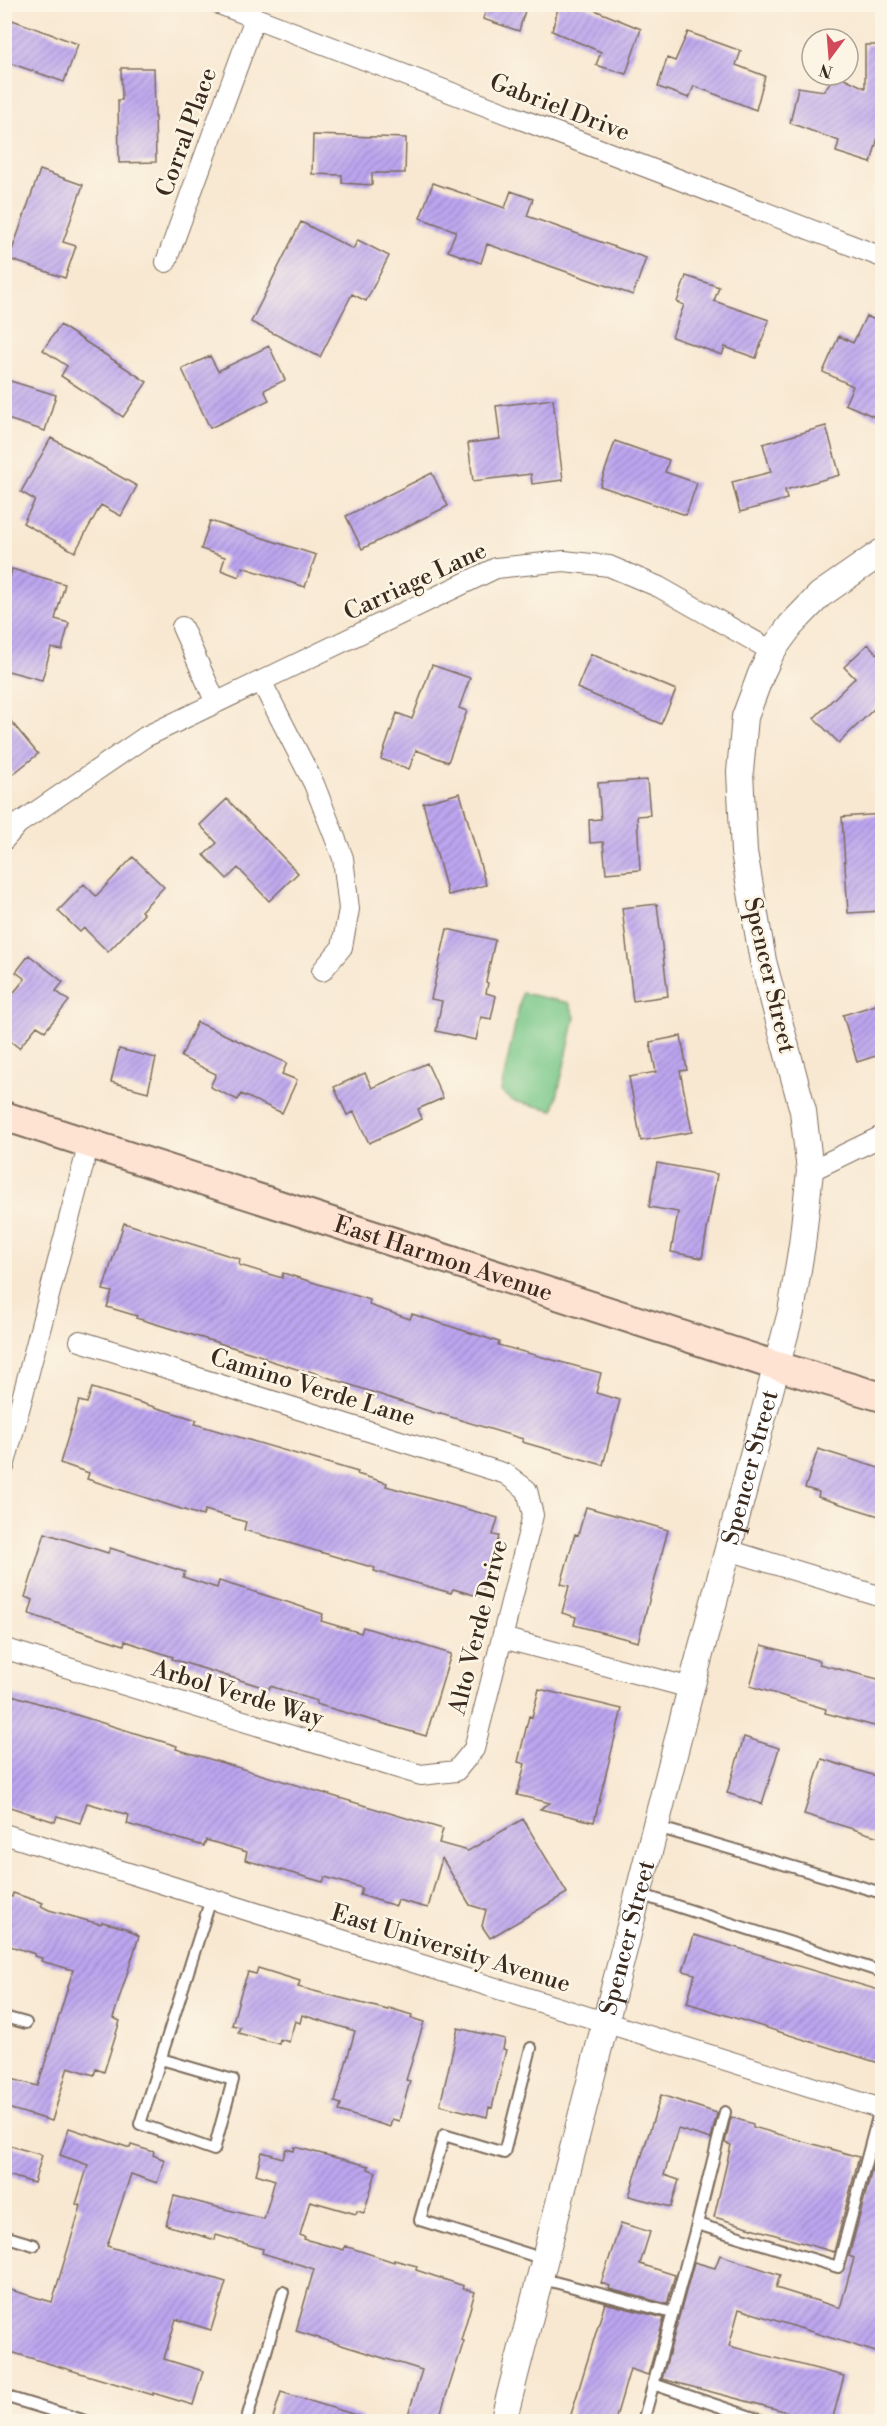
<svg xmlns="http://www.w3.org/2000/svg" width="887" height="2426" font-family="'Libre Bodoni',serif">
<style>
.park{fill:#77c789;stroke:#597854;stroke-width:1.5}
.building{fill:url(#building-hatch)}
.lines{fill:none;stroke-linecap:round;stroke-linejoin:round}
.service-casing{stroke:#7d6c5d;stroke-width:14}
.minor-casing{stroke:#7d6c5d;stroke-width:22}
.tertiary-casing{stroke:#7d6c5d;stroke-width:28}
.secondary-casing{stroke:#7d6c5d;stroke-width:32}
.service{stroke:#fff;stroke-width:10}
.minor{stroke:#fff;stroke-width:20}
.tertiary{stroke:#fff;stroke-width:26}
.secondary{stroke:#fee3d2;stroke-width:28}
.labels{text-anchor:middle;stroke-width:5;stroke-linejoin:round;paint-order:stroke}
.street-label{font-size:24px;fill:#3b2a1e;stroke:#fcf5e5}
</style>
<defs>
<pattern id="building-hatch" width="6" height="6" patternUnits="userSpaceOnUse" patternTransform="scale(1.5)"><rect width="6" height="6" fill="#bda6f0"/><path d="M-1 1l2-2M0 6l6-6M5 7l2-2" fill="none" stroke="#9b87c2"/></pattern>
</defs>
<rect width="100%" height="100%" fill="#fcf5e5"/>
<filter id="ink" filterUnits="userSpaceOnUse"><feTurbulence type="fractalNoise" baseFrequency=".0167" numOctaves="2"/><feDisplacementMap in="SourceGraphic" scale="12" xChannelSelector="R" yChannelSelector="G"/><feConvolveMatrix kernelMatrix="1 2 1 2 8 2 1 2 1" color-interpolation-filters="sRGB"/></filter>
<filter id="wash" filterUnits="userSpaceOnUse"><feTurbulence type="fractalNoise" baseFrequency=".008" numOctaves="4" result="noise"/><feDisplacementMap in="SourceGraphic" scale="24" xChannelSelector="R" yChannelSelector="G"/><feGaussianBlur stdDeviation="1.35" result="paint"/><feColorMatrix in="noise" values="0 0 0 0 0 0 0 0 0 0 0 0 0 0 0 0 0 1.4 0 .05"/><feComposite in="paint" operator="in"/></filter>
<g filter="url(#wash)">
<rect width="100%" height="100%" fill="#f8e8d2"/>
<path class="park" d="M 522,993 L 569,1003 L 575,1017 L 554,1110 L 513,1101 L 501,1091 Z"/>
<g id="blocks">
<path class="building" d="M 488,4 L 527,4 L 519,31 L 483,19 Z
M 559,4 L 580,4 L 641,29 L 626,74 L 596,65 L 601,52 L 552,31 Z
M 4,17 L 78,44 L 64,82 L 4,61 Z
M 688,32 L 741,51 L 736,65 L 765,76 L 756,110 L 694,86 L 689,98 L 658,87 L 667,58 L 675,61 Z
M 865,45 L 882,45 L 882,122 L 871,163 L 836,152 L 839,141 L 790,123 L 798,87 L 824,91 L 835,75 L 838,75 L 865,88 Z
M 121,68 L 154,68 L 156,162 L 119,163 L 118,100 L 122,100 Z
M 313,135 L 406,138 L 405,173 L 372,173 L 372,185 L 342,183 L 342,175 L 312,174 Z
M 40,170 L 83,185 L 63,242 L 76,246 L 65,278 L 9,259 Z
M 433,183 L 505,208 L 511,191 L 533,199 L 527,216 L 646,258 L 633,295 L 487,244 L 481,263 L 448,251 L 456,231 L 420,218 Z
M 301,222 L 353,249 L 358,240 L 389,256 L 366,301 L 352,294 L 320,357 L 251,322 Z
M 686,276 L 719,287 L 714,301 L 769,320 L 756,358 L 725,347 L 722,355 L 672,337 L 684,305 L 677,302 Z
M 866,316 L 882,323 L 882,420 L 845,404 L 853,386 L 823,372 L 839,336 L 853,343 Z
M 60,325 L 147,382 L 123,417 L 61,376 L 67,366 L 43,350 Z
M 269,346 L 285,380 L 264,390 L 269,400 L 210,428 L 182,369 L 210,356 L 218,371 Z
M 4,379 L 56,395 L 45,431 L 4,418 Z
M 553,399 L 563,480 L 532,484 L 531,474 L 473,481 L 468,443 L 500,439 L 496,406 Z
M 826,426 L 840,475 L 785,490 L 787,499 L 740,512 L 732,482 L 771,472 L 763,444 Z
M 51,438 L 137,486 L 121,516 L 101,505 L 75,552 L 23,523 L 35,500 L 21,492 Z
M 615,441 L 669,460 L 665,472 L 697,483 L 686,515 L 600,486 Z
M 432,473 L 448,506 L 362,549 L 346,516 Z
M 210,521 L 316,555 L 305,587 L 242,567 L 239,577 L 221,570 L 225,557 L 201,549 Z
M 12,569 L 65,584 L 55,619 L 69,623 L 62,650 L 51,648 L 42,680 L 4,670 L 4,599 Z
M 868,644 L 882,659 L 882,701 L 839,743 L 814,718 L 855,678 L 844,667 Z
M 591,654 L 676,690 L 661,724 L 577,688 Z
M 432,665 L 470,678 L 459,708 L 467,711 L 448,762 L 416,750 L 409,769 L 381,759 L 397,713 L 412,719 Z
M 4,713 L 38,754 L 13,774 L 4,763 Z
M 647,780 L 650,815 L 637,816 L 640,870 L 606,873 L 603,842 L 590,843 L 589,820 L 601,819 L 598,783 Z
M 460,793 L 486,885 L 448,895 L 423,803 Z
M 227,799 L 298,873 L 269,901 L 238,868 L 227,879 L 204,855 L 217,843 L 200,825 Z
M 882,814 L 882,911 L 848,913 L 842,817 Z
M 133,857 L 164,887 L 141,911 L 144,914 L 108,952 L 84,928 L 80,932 L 58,911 L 84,884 L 96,896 Z
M 657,904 L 668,996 L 633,1001 L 622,908 Z
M 447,929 L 495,940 L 486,982 L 488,983 L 486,993 L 496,996 L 491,1019 L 481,1017 L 476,1040 L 436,1031 L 442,1001 L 431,999 Z
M 29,955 L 63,982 L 56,991 L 69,1001 L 45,1031 L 37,1026 L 19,1048 L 4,1036 L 4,1004 L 25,979 L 16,972 Z
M 882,1003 L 882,1054 L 857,1062 L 843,1015 Z
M 197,1022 L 287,1063 L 282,1074 L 297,1080 L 282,1113 L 241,1094 L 238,1100 L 210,1087 L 216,1074 L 181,1057 Z
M 681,1036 L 687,1070 L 680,1071 L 692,1132 L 641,1141 L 629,1077 L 656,1072 L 650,1042 Z
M 119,1049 L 156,1058 L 148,1092 L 111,1082 Z
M 427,1063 L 443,1098 L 418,1109 L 422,1119 L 369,1143 L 354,1112 L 347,1115 L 334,1087 L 365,1073 L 372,1088 Z
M 657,1163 L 717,1174 L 702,1258 L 671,1252 L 678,1212 L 649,1207 Z
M 124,1223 L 240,1259 L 239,1265 L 282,1278 L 283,1273 L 370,1300 L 369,1305 L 410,1319 L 412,1314 L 499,1342 L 498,1345 L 601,1373 L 596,1393 L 620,1400 L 603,1465 L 522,1442 L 523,1439 L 438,1413 L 438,1414 L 309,1371 L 309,1373 L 265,1359 L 265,1357 L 136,1318 L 137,1316 L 107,1307 L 112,1292 L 103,1290 Z
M 92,1388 L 197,1420 L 195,1424 L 242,1438 L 358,1472 L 357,1474 L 387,1483 L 386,1486 L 498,1518 L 493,1535 L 499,1536 L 481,1597 L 453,1589 L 451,1593 L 374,1571 L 375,1568 L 244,1530 L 246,1522 L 205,1510 L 203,1516 L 87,1479 L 89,1473 L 60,1463 L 79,1401 L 87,1403 Z
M 818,1449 L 882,1469 L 882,1517 L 818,1497 L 819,1492 L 805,1488 Z
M 586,1507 L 668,1530 L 638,1642 L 574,1625 L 576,1617 L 562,1613 L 569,1586 L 561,1584 L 575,1534 L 578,1535 Z
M 45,1533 L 108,1553 L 110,1548 L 185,1572 L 183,1577 L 217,1588 L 219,1581 L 287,1602 L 323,1614 L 321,1621 L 361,1633 L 363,1627 L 451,1654 L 426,1736 L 316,1704 L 317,1701 L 270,1686 L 269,1689 L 172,1659 L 173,1657 L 125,1641 L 124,1645 L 29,1614 L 33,1600 L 25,1597 Z
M 762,1645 L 820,1661 L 819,1664 L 882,1680 L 882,1728 L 825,1713 L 826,1709 L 750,1686 Z
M 539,1689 L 622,1709 L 594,1822 L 540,1809 L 550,1803 L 517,1795 L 525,1764 L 518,1762 L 529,1716 L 532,1717 Z
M 12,1695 L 177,1746 L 176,1749 L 443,1829 L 439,1843 L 468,1851 L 523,1819 L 567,1893 L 490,1938 L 482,1926 L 486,1910 L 470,1905 L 442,1858 L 428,1908 L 398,1900 L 396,1906 L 360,1895 L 362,1888 L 325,1877 L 323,1882 L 245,1860 L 247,1852 L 206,1840 L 204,1846 L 127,1824 L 129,1815 L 87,1803 L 80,1823 L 57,1816 L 55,1822 L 4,1805 L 4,1718 Z
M 744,1737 L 779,1748 L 762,1804 L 727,1793 Z
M 822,1759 L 882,1778 L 882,1838 L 804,1814 Z
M 13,1893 L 43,1903 L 41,1906 L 49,1910 L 92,1922 L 101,1924 L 102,1922 L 125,1928 L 139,1936 L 113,2018 L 120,2021 L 104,2072 L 96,2069 L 94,2075 L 68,2067 L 52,2121 L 4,2107 L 4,2077 L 38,2086 L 73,1970 L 41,1961 L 42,1958 L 34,1956 L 35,1954 L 4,1944 L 4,1894 L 12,1897 Z
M 694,1935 L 882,1991 L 882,2064 L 687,2003 L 695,1974 L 683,1971 Z
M 258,1968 L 300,1981 L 298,1987 L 388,2010 L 389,2008 L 412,2015 L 411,2018 L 424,2022 L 406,2080 L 410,2081 L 399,2121 L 392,2119 L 390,2127 L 339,2111 L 341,2104 L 335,2102 L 355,2031 L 302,2015 L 300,2023 L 295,2021 L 289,2042 L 280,2039 L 279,2044 L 238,2033 L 240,2027 L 232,2025 L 241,1992 L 248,1972 L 256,1974 Z
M 458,2028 L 505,2039 L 503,2049 L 506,2050 L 492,2108 L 489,2107 L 487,2117 L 440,2105 Z
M 661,2095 L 717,2113 L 711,2139 L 678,2129 L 664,2175 L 679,2180 L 671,2207 L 629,2196 Z
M 731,2117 L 753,2124 L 753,2127 L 859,2157 L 834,2252 L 714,2217 L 731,2145 L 725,2143 Z
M 69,2128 L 130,2148 L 131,2145 L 154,2152 L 153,2155 L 165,2160 L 157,2183 L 131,2174 L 107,2246 L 226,2282 L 211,2330 L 176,2319 L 164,2359 L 203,2371 L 193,2405 L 153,2393 L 153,2395 L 4,2350 L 4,2288 L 52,2302 L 81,2206 L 76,2204 L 88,2165 L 60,2155 Z
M 4,2144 L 42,2155 L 34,2183 L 4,2174 Z
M 295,2147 L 369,2166 L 368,2169 L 376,2172 L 364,2213 L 357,2211 L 356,2214 L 310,2201 L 300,2235 L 305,2237 L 304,2239 L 344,2250 L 345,2246 L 394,2262 L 394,2260 L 417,2266 L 416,2270 L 464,2286 L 463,2288 L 475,2292 L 461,2340 L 464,2341 L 438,2421 L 406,2421 L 422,2370 L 296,2331 L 314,2269 L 262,2253 L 263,2249 L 216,2235 L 215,2240 L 166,2225 L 174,2196 L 264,2219 L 275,2180 L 256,2174 L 262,2152 L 283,2158 L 286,2149 L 294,2151 Z
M 874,2162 L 882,2164 L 882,2354 L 739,2309 L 729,2346 L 844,2376 L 832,2421 L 822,2421 L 662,2379 L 694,2262 L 715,2268 L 720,2255 L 780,2275 L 776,2288 L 840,2308 L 854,2258 L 849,2256 Z
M 621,2223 L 650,2232 L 640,2264 L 675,2275 L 667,2304 L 609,2289 L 610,2286 L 601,2283 Z
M 605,2303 L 664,2318 L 648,2375 L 630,2369 L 615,2421 L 569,2421 Z
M 281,2392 L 362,2417 L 361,2421 L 272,2421 Z"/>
</g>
</g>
<g filter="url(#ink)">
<use href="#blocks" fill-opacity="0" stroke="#7d6c5d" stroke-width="1.5"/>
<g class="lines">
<defs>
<path id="service" d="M 657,1827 L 882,1893
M 639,1894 L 882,1972
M 4,2017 L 26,2023
M 531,2048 L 504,2153 L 444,2135 L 420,2220 L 544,2259
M 161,2059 L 233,2080 L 214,2150 L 140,2124 L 211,1899
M 697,2224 L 838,2267 L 880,2109
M 4,2236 L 34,2245
M 539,2278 L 673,2313
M 653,2384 L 766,2422
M 4,2396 L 89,2422
M 246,2422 L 283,2292
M 643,2422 L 697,2224 L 725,2112"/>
<path id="minor" d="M 219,4 L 882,257
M 166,262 L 255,18
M 182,627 L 216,703
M 261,681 L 314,784 L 343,858 L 349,909 L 342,947 L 322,971
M 4,840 L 18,824 L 145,737 L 496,568 L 564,561 L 609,566 L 659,587 L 772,651
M 810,1171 L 882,1136
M 4,1467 L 89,1143
M 728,1550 L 882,1597
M 502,1638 L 691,1688
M 6,1649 L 421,1775 L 456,1771 L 474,1749 L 533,1515 L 527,1490 L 506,1474 L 80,1341
M 4,1834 L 882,2109"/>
<g id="tertiary">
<path id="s1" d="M 503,2422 L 691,1688 L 791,1312 L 802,1245 L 810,1171 L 803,1111 L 763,961 L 744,852 L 740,772 L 745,717 L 761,674 L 772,651 L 791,625 L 820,595 L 882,552"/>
</g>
<g id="secondary">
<path id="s2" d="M 4,1116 L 777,1366 L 882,1397"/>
</g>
</defs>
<use href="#service" class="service-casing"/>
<use href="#minor" class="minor-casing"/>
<use href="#tertiary" class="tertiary-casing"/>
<use href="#secondary" class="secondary-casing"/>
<use href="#service" class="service"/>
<use href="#minor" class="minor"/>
<use href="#tertiary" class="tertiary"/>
<use href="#secondary" class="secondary"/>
</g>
</g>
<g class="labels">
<g class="street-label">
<text transform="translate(560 107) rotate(21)" y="8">Gabriel Drive</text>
<text transform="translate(186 132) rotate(-70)" y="8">Corral Place</text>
<text transform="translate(415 581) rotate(-25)" y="8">Carriage Lane</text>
<text transform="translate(770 975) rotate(77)" y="8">Spencer Street</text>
<text dy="8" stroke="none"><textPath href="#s2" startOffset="462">East Harmon Avenue</textPath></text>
<text transform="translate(313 1387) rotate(17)" y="8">Camino Verde Lane</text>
<text dy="8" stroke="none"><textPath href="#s1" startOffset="986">Spencer Street</textPath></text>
<text transform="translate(478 1627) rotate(-76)" y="8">Alto Verde Drive</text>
<text transform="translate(238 1693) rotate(17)" y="8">Arbol Verde Way</text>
<text dy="8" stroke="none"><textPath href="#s1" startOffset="500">Spencer Street</textPath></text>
<text transform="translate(451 1948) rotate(17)" y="8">East University Avenue</text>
</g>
</g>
<rect width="887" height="2426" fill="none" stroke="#fcf5e5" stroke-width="24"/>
<g transform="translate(830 57) rotate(196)"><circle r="28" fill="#fcf5e5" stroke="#afa495" stroke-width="1.5"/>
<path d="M0-4.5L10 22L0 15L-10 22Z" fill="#d1495b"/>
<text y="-9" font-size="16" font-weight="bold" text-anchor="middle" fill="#3b2a1e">N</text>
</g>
</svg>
